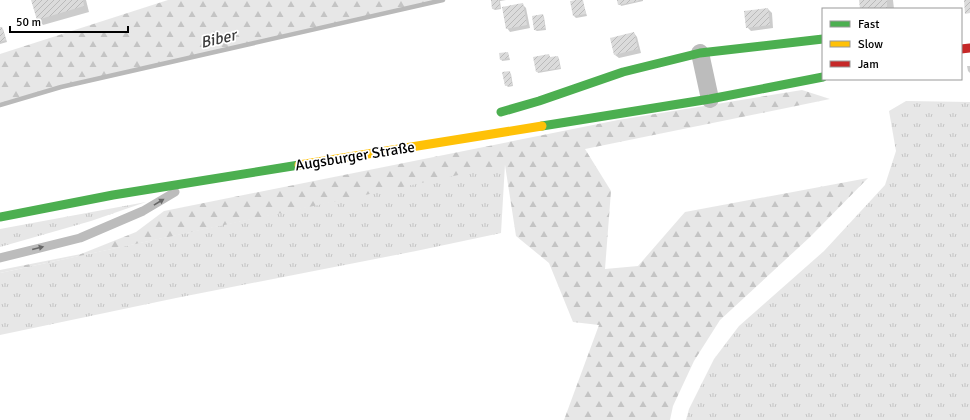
<svg xmlns="http://www.w3.org/2000/svg" width="970" height="420" font-family="Signika,sans-serif">
<style>
.grass{fill:url(#grass-tufts)}
.forest{fill:url(#forest-firs)}
.shadow{fill:#0003}
.lines{fill:none;stroke-linecap:round;stroke-linejoin:round}
.stream{stroke:#b9b9b9;stroke-width:4.5}
.building{fill:url(#building-hatch)}
.lane{stroke:#bcbcbc;stroke-width:9}
.street{stroke:#bcbcbc;stroke-width:18}
.fast{stroke:#4caf50;stroke-width:9}
.slow{stroke:#ffc107;stroke-width:9}
.jam{stroke:#c62828;stroke-width:9}
.oneway{fill:#676767}
.labels{text-anchor:middle;stroke-width:3.5;stroke-linejoin:round;paint-order:stroke}
.street-label{font-size:15px;fill:#000;stroke:#fff}
.water-label{font-size:16px;font-style:italic;fill:#3c3c3c;stroke:#fff}
</style>
<defs>
<pattern id="grass-tufts" width="24" height="20" patternUnits="userSpaceOnUse"><rect width="24" height="20" fill="#e7e7e7"/><path d="M3 7l-1-3M5 7V3M7 7l1-3M15 17l-1-3M17 17v-4M19 17l1-3" fill="none" stroke="#c4c4c4"/></pattern>
<pattern id="forest-firs" width="22" height="20" patternUnits="userSpaceOnUse"><rect width="22" height="20" fill="#e7e7e7"/><path d="M5 1l3.5 6h-7zM16 11l3.5 6h-7z" fill="#c4c4c4"/></pattern>
<pattern id="building-hatch" width="6" height="6" patternUnits="userSpaceOnUse"><rect width="6" height="6" fill="#dbdbdb"/><path d="M-1 1l2-2M0 6l6-6M5 7l2-2" fill="none" stroke="#bababa"/></pattern>
</defs>
<rect width="100%" height="100%" fill="#fff"/>
<path class="grass" d="M 906,101 L 970,102 L 970,420 L 686,420 L 689,409 L 714,359 L 739,326 L 824,251 L 885,185 L 896,151 L 889,111 Z
M 505,164 L 501,233 L 416,251 L 176,298 L 0,335 L 0,273 Z
M 146,202 L 91,221 L 0,247 L 0,229 Z"/>
<path class="forest" d="M 168,0 L 443,0 L 61,87 L 0,105 L 0,54 Z
M 802,90 L 830,99 L 585,149 L 611,191 L 605,269 L 638,266 L 685,212 L 868,178 L 810,237 L 720,320 L 694,361 L 673,406 L 670,420 L 564,420 L 599,325 L 573,322 L 549,263 L 516,236 L 505,165 L 0,273 L 0,270 L 81,254 L 136,232 L 164,211 L 618,120 Z"/>
<path class="shadow" d="M 32,0 L 86,0 L 89,12 L 43,25 L 38,19 Z
M 492,0 L 506,0 L 500,1 L 501,9 L 495,10 L 493,9 Z
M 582,0 L 587,16 L 576,18 L 574,16 L 572,2 Z
M 618,0 L 643,0 L 643,1 L 621,6 Z
M 860,0 L 893,0 L 894,9 L 861,9 Z
M 522,4 L 526,8 L 530,28 L 510,32 L 507,28 Z
M 768,9 L 772,13 L 773,28 L 751,31 L 747,27 Z
M 543,15 L 544,17 L 546,30 L 537,31 L 535,30 Z
M 0,28 L 3,29 L 7,42 L 0,44 Z
M 634,33 L 637,37 L 641,53 L 619,58 L 615,55 Z
M 508,53 L 510,60 L 502,61 L 501,59 Z
M 549,56 L 550,57 L 558,57 L 559,59 L 561,69 L 538,73 L 537,71 Z
M 967,66 L 970,66 L 970,73 L 968,71 Z
M 509,72 L 511,74 L 513,86 L 508,87 L 506,85 Z"/>
<g class="lines">
<path class="stream" d="M 0,105 L 61,87 L 443,0"/>
</g>
<path class="building" d="M 31,0 L 83,0 L 84,6 L 37,20 Z
M 491,0 L 499,0 L 500,8 L 492,9 Z
M 576,0 L 583,0 L 586,14 L 573,16 L 570,1 Z
M 617,0 L 638,0 L 639,1 L 618,5 Z
M 859,0 L 887,0 L 887,9 L 860,9 Z
M 964,0 L 970,0 L 970,13 L 965,14 Z
M 523,3 L 527,25 L 506,29 L 502,7 Z
M 768,8 L 770,25 L 746,28 L 744,11 Z
M 543,14 L 545,28 L 534,30 L 532,16 Z
M 0,27 L 2,27 L 6,40 L 0,42 Z
M 634,32 L 638,49 L 614,55 L 610,38 Z
M 508,52 L 509,58 L 500,60 L 499,53 Z
M 549,54 L 550,57 L 558,56 L 560,68 L 536,72 L 533,57 Z
M 510,71 L 512,85 L 505,86 L 502,72 Z"/>
<g class="lines">
<path class="lane" d="M 0,258 L 80,238 L 143,211 L 175,192"/>
<path class="street" d="M 700,53 L 710,99"/>
<path class="fast" d="M 501,112 L 539,101 L 623,72 L 700,53 L 823,39
M 542,126 L 710,99 L 823,77
M 0,217 L 113,195 L 299,165"/>
<path class="slow" d="M 299,165 L 542,126"/>
<path class="jam" d="M 961,49 L 970,48"/>
</g>
<defs><path id="oneway-solid" d="M-6-.8H1V-3.2L6.5 0L1 3.2V.8H-6Z"/></defs>
<g class="oneway">
<use href="#oneway-solid" transform="translate(159 202) rotate(-31)"/>
<use href="#oneway-solid" transform="translate(38 248) rotate(-14)"/>
</g>
<g class="labels">
<g class="street-label">
<text transform="translate(355 156) rotate(-9)" y="5">Augsburger Straße</text>
</g>
<g class="water-label">
<text transform="translate(218 38) rotate(-13)" y="6">Biber</text>
</g>
</g>
<rect x="822" y="8" width="140" height="72" fill="#ffffff" stroke="#999999"/>
<rect x="830" y="21" width="20" height="6" fill="#4caf50" stroke="#999999"/>
<text x="858" y="28" font-size="12" fill="#000000">Fast</text>
<rect x="830" y="41" width="20" height="6" fill="#ffc107" stroke="#999999"/>
<text x="858" y="48" font-size="12" fill="#000000">Slow</text>
<rect x="830" y="61" width="20" height="6" fill="#c62828" stroke="#999999"/>
<text x="858" y="68" font-size="12" fill="#000000">Jam</text>
<path d="M10 26v6h118v-6" fill="none" stroke="#000000" stroke-width="2"/>
<text x="16" y="26" font-size="12" fill="#000000" stroke="#ffffff" stroke-width="3" paint-order="stroke">50 m</text>
</svg>
